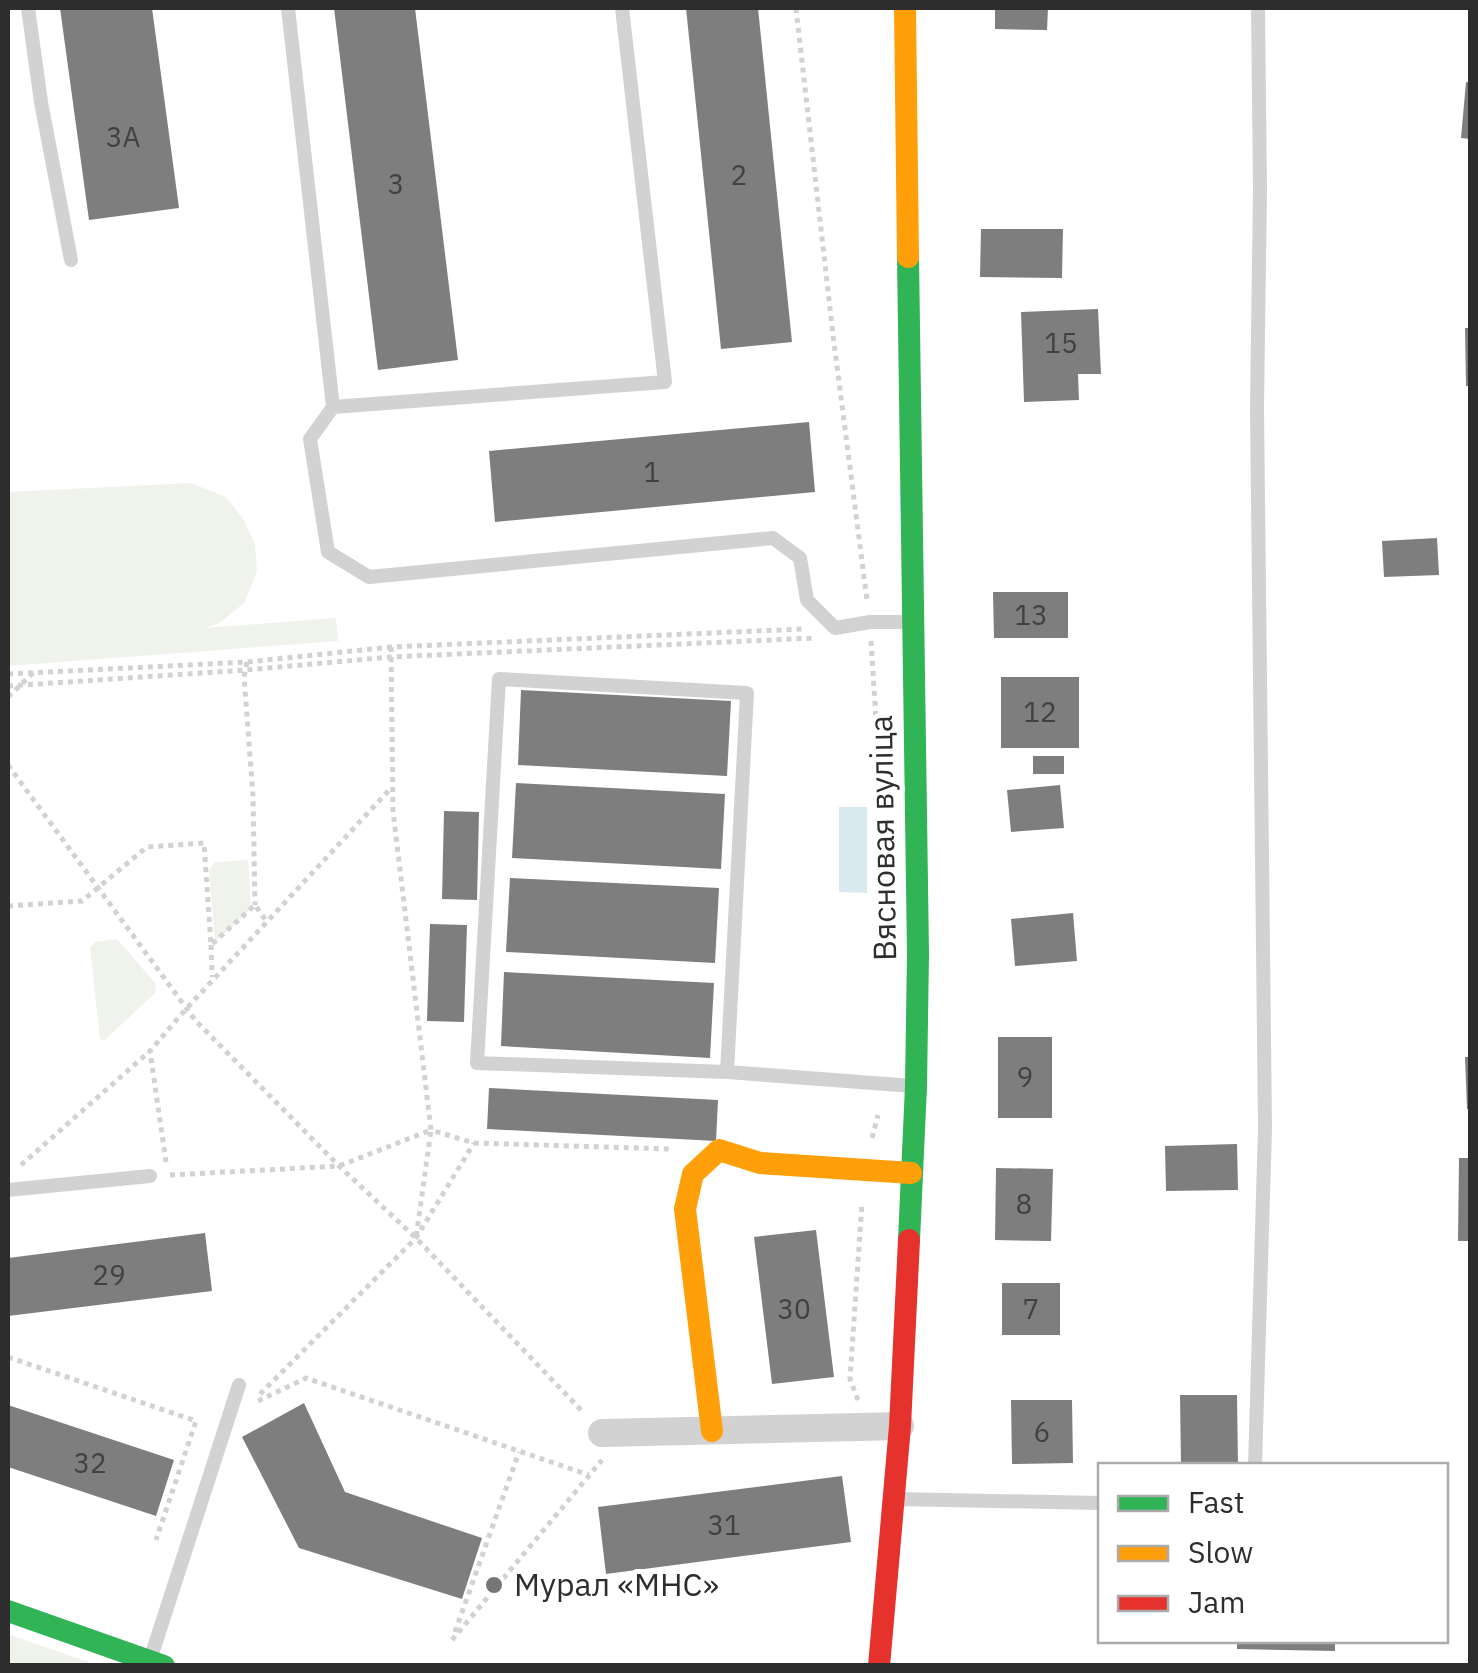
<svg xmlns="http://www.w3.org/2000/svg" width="1478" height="1673" font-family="'IBM Plex Sans',sans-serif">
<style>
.green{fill:#f0f3eb}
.water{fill:#d8e9f0}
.building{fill:#7e7e7e}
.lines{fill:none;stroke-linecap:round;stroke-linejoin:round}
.path{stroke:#d2d2d2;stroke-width:5;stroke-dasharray:5 5;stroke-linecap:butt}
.lane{stroke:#d2d2d2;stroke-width:14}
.street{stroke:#d2d2d2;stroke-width:28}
.fast{stroke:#30b455;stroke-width:22}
.slow{stroke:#ff9f0a;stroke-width:22}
.jam{stroke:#e5322d;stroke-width:22}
.poi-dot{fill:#767676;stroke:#fff;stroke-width:4}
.labels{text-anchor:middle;stroke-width:10;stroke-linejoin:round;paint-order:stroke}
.number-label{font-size:28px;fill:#414141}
.street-label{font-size:32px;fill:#2d2d2d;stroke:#fff}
.poi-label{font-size:32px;fill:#2d2d2d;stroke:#fff;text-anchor:start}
</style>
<rect width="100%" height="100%" fill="#fff"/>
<path class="green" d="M 191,483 L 226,497 L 244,520 L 255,544 L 257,572 L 244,603 L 218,624 L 204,628 L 336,618 L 338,641 L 8,666 L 8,492 Z
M 248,860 L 251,909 L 215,942 L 209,870 L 215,862 Z
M 117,939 L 156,984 L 155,993 L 104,1041 L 100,1039 L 90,947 L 95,942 Z
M 8,1634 L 97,1665 L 8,1665 Z"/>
<path class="water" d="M 839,807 L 867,807 L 867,893 L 839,892 Z"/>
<path class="building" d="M 60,8 L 152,8 L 179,208 L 89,220 Z
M 334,8 L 415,8 L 458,360 L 378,370 Z
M 686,8 L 758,8 L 792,342 L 721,349 Z
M 995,8 L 1048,8 L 1047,30 L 995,29 Z
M 1466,82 L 1470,83 L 1470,139 L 1461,138 Z
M 981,229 L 1063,229 L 1062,278 L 980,277 Z
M 1098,309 L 1101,374 L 1078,374 L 1079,400 L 1024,402 L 1021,312 Z
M 1465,328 L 1470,328 L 1470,386 L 1466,386 Z
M 809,422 L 815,492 L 495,522 L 489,451 Z
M 1437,538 L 1439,575 L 1384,577 L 1382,541 Z
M 993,592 L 1068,592 L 1068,638 L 994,638 Z
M 1001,677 L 1079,677 L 1079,748 L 1001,748 Z
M 521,690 L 731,701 L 727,776 L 518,765 Z
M 1033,756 L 1064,756 L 1064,774 L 1033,774 Z
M 516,783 L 725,794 L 721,869 L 512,858 Z
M 1060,785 L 1064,828 L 1011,832 L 1007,790 Z
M 444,811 L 479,812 L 477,900 L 442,899 Z
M 510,878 L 719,888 L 715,963 L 506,952 Z
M 1073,913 L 1077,961 L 1015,966 L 1011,919 Z
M 430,924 L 467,925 L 464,1022 L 427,1021 Z
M 504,972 L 714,983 L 710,1058 L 501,1046 Z
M 998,1037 L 1052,1037 L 1052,1118 L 998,1118 Z
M 1465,1057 L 1470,1057 L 1470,1109 L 1467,1109 Z
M 489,1088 L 718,1100 L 716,1141 L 487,1129 Z
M 1237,1144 L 1238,1190 L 1166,1191 L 1165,1146 Z
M 1459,1158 L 1470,1158 L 1470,1241 L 1458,1241 Z
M 996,1168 L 1053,1169 L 1051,1241 L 995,1240 Z
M 816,1230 L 834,1377 L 772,1384 L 754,1237 Z
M 205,1233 L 212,1291 L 8,1316 L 8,1258 Z
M 1002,1283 L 1060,1283 L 1060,1335 L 1002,1335 Z
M 1180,1395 L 1237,1395 L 1238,1466 L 1181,1466 Z
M 1011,1400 L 1072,1400 L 1073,1463 L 1012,1464 Z
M 304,1403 L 345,1492 L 482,1538 L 462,1599 L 299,1548 L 242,1437 Z
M 8,1405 L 174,1460 L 156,1516 L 8,1467 Z
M 842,1476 L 851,1542 L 606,1574 L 598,1507 Z
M 1237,1640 L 1335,1640 L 1335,1651 L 1237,1649 Z"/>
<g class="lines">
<path class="path" d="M 796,8 L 833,335 L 867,600
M 871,641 L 879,765
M 391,647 L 393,811 L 431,1130 L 474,1143 L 671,1149
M 247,662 L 244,677 L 253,796 L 255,905
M 8,674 L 247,662 L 391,647 L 803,629
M 8,686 L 246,670 L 390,657 L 815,638
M 8,697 L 34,672
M 8,765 L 195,1020 L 339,1166 L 416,1238 L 583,1412
M 8,906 L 82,901 L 147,847 L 204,843 L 211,945 L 255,905 L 267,922
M 211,945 L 212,977
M 872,1138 L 878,1115
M 166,1162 L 150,1051 L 186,1009 L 391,788
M 21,1165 L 150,1051
M 170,1175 L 339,1166 L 431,1130 L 416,1238
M 8,1357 L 196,1421 L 156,1540
M 260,1394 L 416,1238 L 474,1143
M 858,1400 L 850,1379 L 862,1203
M 258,1401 L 306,1378 L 589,1475
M 455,1632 L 519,1452
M 452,1640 L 602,1460"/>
<path class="lane" d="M 28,8 L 41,102 L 71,260
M 288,8 L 333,407 L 310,439 L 328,552 L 369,577 L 773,538 L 800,558 L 807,600 L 835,628 L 870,622 L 912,622
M 333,407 L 665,382 L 622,8
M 727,1072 L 747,693 L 499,679 L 477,1063 L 727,1072 L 913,1086
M 8,1190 L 150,1176
M 1255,1466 L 1265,1128 L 1257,408 L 1260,189 L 1258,8
M 896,1499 L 1100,1503
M 150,1660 L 239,1385"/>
<path class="street" d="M 602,1433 L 900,1426"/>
<path class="fast" d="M 908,257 L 918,954 L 916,1086 L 909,1240
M 8,1611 L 164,1666"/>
<path class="slow" d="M 905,8 L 908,257
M 712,1431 L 685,1209 L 693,1174 L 719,1150 L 760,1163 L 911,1173"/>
<path class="jam" d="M 879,1666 L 900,1426 L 909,1240"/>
</g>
<circle class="poi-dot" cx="494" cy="1585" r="10"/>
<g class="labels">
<g class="number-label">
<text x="123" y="147">3А</text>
<text x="739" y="185">2</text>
<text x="396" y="194">3</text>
<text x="1061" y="353">15</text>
<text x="652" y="482">1</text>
<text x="1031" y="625">13</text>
<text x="1040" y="722">12</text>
<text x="1025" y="1087">9</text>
<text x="1024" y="1214">8</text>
<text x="109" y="1285">29</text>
<text x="794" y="1319">30</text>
<text x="1031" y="1319">7</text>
<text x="1042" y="1442">6</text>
<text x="90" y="1473">32</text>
<text x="724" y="1535">31</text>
</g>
<g class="street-label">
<text transform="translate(883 838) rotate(-91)" y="11">Вясновая вуліца</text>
</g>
<g class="poi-label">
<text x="514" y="1596">Мурал «МНС»</text>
</g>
</g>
<rect width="1478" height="1673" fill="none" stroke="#2d2d2d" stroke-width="20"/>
<rect x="1098" y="1463" width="350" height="180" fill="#ffffff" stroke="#ababab" stroke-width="2.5"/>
<rect x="1118" y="1496" width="50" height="15" fill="#30b455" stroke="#ababab" stroke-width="2.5"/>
<text x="1188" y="1513" font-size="30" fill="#2d2d2d">Fast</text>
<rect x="1118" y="1546" width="50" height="15" fill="#ff9f0a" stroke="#ababab" stroke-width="2.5"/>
<text x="1188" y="1563" font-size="30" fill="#2d2d2d">Slow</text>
<rect x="1118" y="1596" width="50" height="15" fill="#e5322d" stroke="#ababab" stroke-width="2.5"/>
<text x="1188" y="1613" font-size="30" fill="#2d2d2d">Jam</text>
</svg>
